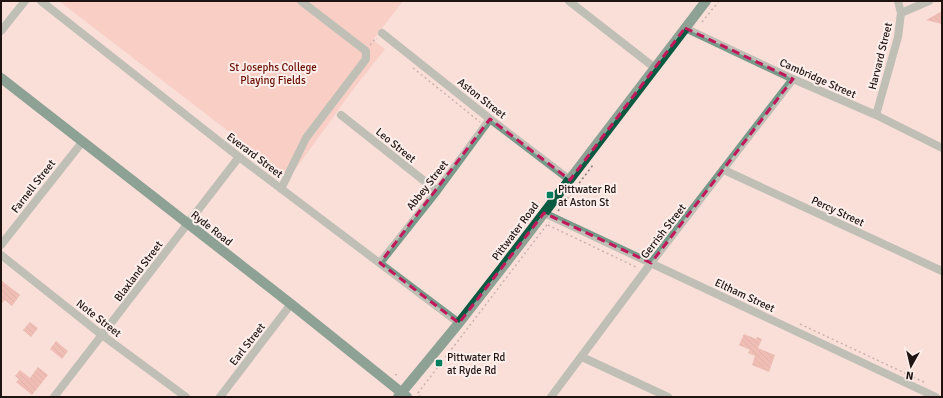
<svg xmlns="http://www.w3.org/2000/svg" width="943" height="398" font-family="Signika,sans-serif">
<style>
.park{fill:#f6bbae}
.building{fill:url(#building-back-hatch)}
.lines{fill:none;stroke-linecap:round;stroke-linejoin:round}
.path{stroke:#907d78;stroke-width:1.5;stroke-dasharray:2 3;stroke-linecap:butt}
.minor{stroke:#789a8b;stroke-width:8}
.major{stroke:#0a5a42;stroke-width:10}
.marked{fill:none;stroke:#c2185b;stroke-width:3;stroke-dasharray:8 5;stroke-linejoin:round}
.poi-dot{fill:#007e5d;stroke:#fdefec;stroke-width:1.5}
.labels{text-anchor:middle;stroke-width:4;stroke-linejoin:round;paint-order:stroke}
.street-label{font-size:11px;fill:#1f1411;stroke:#fdefec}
.park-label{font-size:11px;fill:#690d00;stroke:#fdefec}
.poi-label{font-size:11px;fill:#1f1411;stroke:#fdefec;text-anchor:start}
</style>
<defs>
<pattern id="building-back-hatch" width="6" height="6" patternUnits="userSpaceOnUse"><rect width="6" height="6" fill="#e29686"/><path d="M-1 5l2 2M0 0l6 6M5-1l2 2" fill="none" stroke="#c18073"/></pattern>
</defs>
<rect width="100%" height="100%" fill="#fadfd9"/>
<path class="park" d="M 59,1 L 403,1 L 373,40 L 385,49 L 355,87 L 289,178 Z"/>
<path class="building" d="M 942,11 L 942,24 L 926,20 Z
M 1,280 L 20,295 L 12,306 L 5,300 L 1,304 Z
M 30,322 L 38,328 L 31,337 L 23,330 Z
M 744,334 L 756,339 L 757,337 L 762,339 L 758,348 L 775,355 L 769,372 L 752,365 L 755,356 L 748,353 L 750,350 L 739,345 Z
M 56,341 L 68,351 L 62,359 L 50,349 Z
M 38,367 L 48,375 L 32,395 L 16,382 L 19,379 L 15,376 L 20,370 L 30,378 Z"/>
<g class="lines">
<path class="path" d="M 702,22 L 719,1
M 370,45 L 376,38 L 377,39
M 413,68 L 480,122
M 558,211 L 593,165
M 548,225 L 638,268
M 800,324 L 926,383
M 395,375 L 398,374
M 419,397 L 420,395 L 418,393 L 549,222"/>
<path class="minor" d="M 41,1 L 239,157 L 459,323
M 569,1 L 655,68
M 901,13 L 929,1
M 685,28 L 793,79 L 876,115 L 942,148
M 1,31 L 25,1
M 382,33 L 490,119 L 570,180
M 341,115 L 437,191
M 876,115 L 898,37 L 901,13 L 898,1
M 724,170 L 942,271
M 281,189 L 306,138 L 366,59 L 366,51 L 301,1
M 544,213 L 936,397
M 1,245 L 83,141
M 1,255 L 102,335 L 186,397
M 380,263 L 437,191 L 490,119
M 582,357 L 668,397
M 54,397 L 239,157
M 220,397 L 291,304
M 551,397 L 651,263 L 793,79"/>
<path class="major" d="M 1,78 L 291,304 L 407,397
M 398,397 L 459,323 L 502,268 L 706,1"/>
</g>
<path d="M0 0H943V398H0ZM 685,28 L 793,79 L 651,263 L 544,213 L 459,323 L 380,263 L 490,119 L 570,180 Z" fill="#fadfd9" fill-opacity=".55" fill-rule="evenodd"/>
<path class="marked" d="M 685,28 L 793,79 L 651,263 L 544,213 L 459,323 L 380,263 L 490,119 L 570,180 Z"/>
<g class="poi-dot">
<rect x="546" y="191" width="8" height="8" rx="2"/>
<rect x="435" y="359" width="8" height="8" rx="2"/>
</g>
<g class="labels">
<g class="street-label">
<text transform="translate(880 56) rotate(-76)" y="4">Harvard Street</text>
<text transform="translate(818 78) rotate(24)" y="4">Cambridge Street</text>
<text transform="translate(482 98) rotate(38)" y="4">Aston Street</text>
<text transform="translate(396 145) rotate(39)" y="4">Leo Street</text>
<text transform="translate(255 155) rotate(37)" y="4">Everard Street</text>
<text transform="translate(427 185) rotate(-52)" y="4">Abbey Street</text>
<text transform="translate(33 186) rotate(-52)" y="4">Farnell Street</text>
<text transform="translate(838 211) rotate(25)" y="4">Percy Street</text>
<text transform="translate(212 228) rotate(38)" y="4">Ryde Road</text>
<text transform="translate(515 231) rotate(-53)" y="4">Pittwater Road</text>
<text transform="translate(663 231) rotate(-52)" y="4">Gerrish Street</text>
<text transform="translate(138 271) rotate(-53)" y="4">Blaxland Street</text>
<text transform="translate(745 295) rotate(25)" y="4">Eltham Street</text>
<text transform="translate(99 318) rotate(38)" y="4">Note Street</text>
<text transform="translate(247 344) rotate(-52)" y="4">Earl Street</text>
</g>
<g class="park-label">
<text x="273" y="71">St Josephs College<tspan x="273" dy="13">Playing Fields</tspan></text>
</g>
<g class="poi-label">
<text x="558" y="193">Pittwater Rd<tspan x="558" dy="13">at Aston St</tspan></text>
<text x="447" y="361">Pittwater Rd<tspan x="447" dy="13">at Ryde Rd</tspan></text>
</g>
</g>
<rect width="943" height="398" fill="none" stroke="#1f1411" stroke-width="4"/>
<g transform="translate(911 366) rotate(188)" stroke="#fdefec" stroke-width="3" paint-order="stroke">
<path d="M0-3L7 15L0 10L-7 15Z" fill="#1f1411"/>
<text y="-6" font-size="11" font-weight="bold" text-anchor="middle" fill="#1f1411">N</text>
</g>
</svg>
